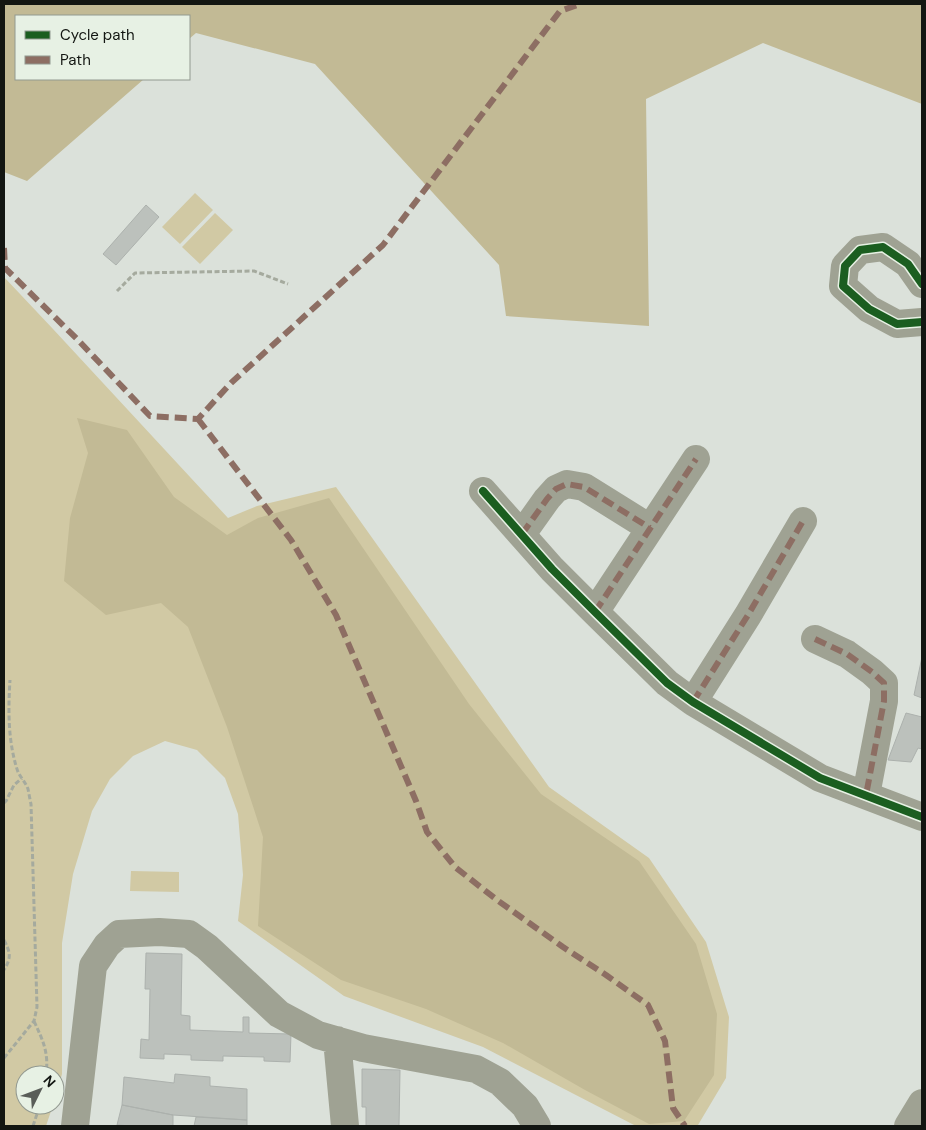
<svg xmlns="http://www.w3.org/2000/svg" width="926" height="1130" font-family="'DM Sans',sans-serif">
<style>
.green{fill:#d1c9a4}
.forest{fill:#c2ba95}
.building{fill:#bcc1bc;stroke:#acb1ad}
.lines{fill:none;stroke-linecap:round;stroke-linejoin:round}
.path{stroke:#a5aa9e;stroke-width:3;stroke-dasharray:5 2.5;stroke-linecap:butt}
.minor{stroke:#9fa293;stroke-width:28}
.quiet{stroke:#8d6e63;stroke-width:6;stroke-dasharray:12 6;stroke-linecap:butt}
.cycleway-casing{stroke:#e7f1e4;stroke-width:11}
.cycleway{stroke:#1b5e20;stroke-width:8}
</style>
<rect width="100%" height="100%" fill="#dbe1da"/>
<path class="green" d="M 195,193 L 213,210 L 180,244 L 162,227 Z
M 215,213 L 233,230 L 200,264 L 182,247 Z
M 4,277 L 53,329 L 228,518 L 257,506 L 336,487 L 549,787 L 649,858 L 706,942 L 729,1017 L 726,1078 L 698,1125 L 695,1126 L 636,1126 L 483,1047 L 344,996 L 238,921 L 243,875 L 238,814 L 225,778 L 197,750 L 165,741 L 133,756 L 110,779 L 92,811 L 73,874 L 62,943 L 62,1074 L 55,1099 L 55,1075 L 25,1075 L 25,1105 L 53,1105 L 46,1126 L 4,1126 Z
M 131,871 L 179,872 L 179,892 L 130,891 Z"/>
<path class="forest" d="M 4,4 L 922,4 L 922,104 L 763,43 L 646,99 L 649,326 L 506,316 L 499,265 L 315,64 L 196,33 L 189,39 L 189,16 L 16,16 L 16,79 L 144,79 L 27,181 L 4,172 Z
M 77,418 L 127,430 L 174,497 L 227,535 L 258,518 L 329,498 L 469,704 L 541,794 L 639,861 L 696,944 L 717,1014 L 714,1075 L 684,1121 L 649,1124 L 585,1090 L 503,1043 L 426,1009 L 341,980 L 258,926 L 263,837 L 227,727 L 188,627 L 161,603 L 106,615 L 64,581 L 70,518 L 88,453 Z"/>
<path class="building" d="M 146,205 L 159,217 L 116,265 L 103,254 Z
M 922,657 L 922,698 L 914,695 Z
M 906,713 L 922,717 L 922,749 L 918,748 L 911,762 L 888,760 Z
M 146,953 L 182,954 L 181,1015 L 190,1016 L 190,1030 L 243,1032 L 243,1017 L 249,1017 L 249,1033 L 291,1034 L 290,1062 L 264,1061 L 264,1057 L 223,1056 L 223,1061 L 191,1060 L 191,1055 L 164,1054 L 164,1059 L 140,1058 L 141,1039 L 149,1040 L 150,989 L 145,989 Z
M 362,1069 L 400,1070 L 399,1126 L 366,1126 L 366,1107 L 362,1107 Z
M 175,1074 L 210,1077 L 210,1086 L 247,1089 L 247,1120 L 173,1115 L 122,1105 L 124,1077 L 174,1083 Z
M 122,1105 L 173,1115 L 173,1126 L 132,1126 L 117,1125 Z
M 196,1117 L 247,1120 L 247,1126 L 194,1126 Z"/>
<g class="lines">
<path class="path" d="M 117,291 L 135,273 L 254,271 L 288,284
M 4,803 L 6,801 L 14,785 L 22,778
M 4,940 C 10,952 12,957 4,970
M 34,1021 C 43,1041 49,1052 46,1075
M 4,1058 L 34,1021 L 37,1007 L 31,804 C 30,800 29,794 28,789 C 26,783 21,778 18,772 C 8,743 8,711 10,680
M 33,1126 L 40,1105"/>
<path class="minor" d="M 922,284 L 908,264 L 883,247 L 860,250 L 845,266 L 843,286 L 869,309 L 897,324 L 922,322
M 483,491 L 552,569 L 595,612 L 667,683 L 693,702 L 820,778 L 922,817
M 522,534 L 547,499 L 556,489 L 567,484 L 584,487 L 650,528
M 595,612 L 696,459
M 815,639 L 847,654 L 872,672 L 884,683 L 884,701 L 866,795
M 693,702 L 748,615 L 803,521
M 337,1040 L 345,1126
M 75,1126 L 93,966 L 107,945 L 119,934 L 159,932 L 189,934 L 207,947 L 279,1014 L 318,1035 L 363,1048 L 476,1069 L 500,1082 L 525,1106 L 537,1126
M 908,1126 L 922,1103"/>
<path class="quiet" d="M 4,248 L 5,268 L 78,340 L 150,416 L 198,419 L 231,383 L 383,245 L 560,11 L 580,4
M 198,419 L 291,540 L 336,615 L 416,801 L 427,832 L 455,867 L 497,900 L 563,947 L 606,975 L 648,1005 L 665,1041 L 673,1108 L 685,1126
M 522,534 L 547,499 L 556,489 L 567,484 L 584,487 L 650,528
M 595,612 L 696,459
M 815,639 L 847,654 L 872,672 L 884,683 L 884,701 L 866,795
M 693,702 L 748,615 L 803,521"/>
<defs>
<path id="cycleway" d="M 922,284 L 908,264 L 883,247 L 860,250 L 845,266 L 843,286 L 869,309 L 897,324 L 922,322
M 483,491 L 552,569 L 595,612 L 667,683 L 693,702 L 820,778 L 922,817"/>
</defs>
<use href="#cycleway" class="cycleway-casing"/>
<use href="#cycleway" class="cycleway"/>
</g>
<rect width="926" height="1130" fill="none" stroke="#131612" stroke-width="10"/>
<rect x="15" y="15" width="175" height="65" fill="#e7f1e4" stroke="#929990"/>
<rect x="25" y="31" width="25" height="8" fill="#1b5e20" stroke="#929990"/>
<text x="60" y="40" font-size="15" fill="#131612">Cycle path</text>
<rect x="25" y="56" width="25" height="8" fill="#8d6e63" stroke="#929990"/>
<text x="60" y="65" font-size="15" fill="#131612">Path</text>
<g transform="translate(40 1090) rotate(48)"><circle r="24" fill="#e7f1e4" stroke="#929990"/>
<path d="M0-4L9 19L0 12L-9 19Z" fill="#595d58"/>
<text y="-8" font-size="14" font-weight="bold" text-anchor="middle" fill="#131612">N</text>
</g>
</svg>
